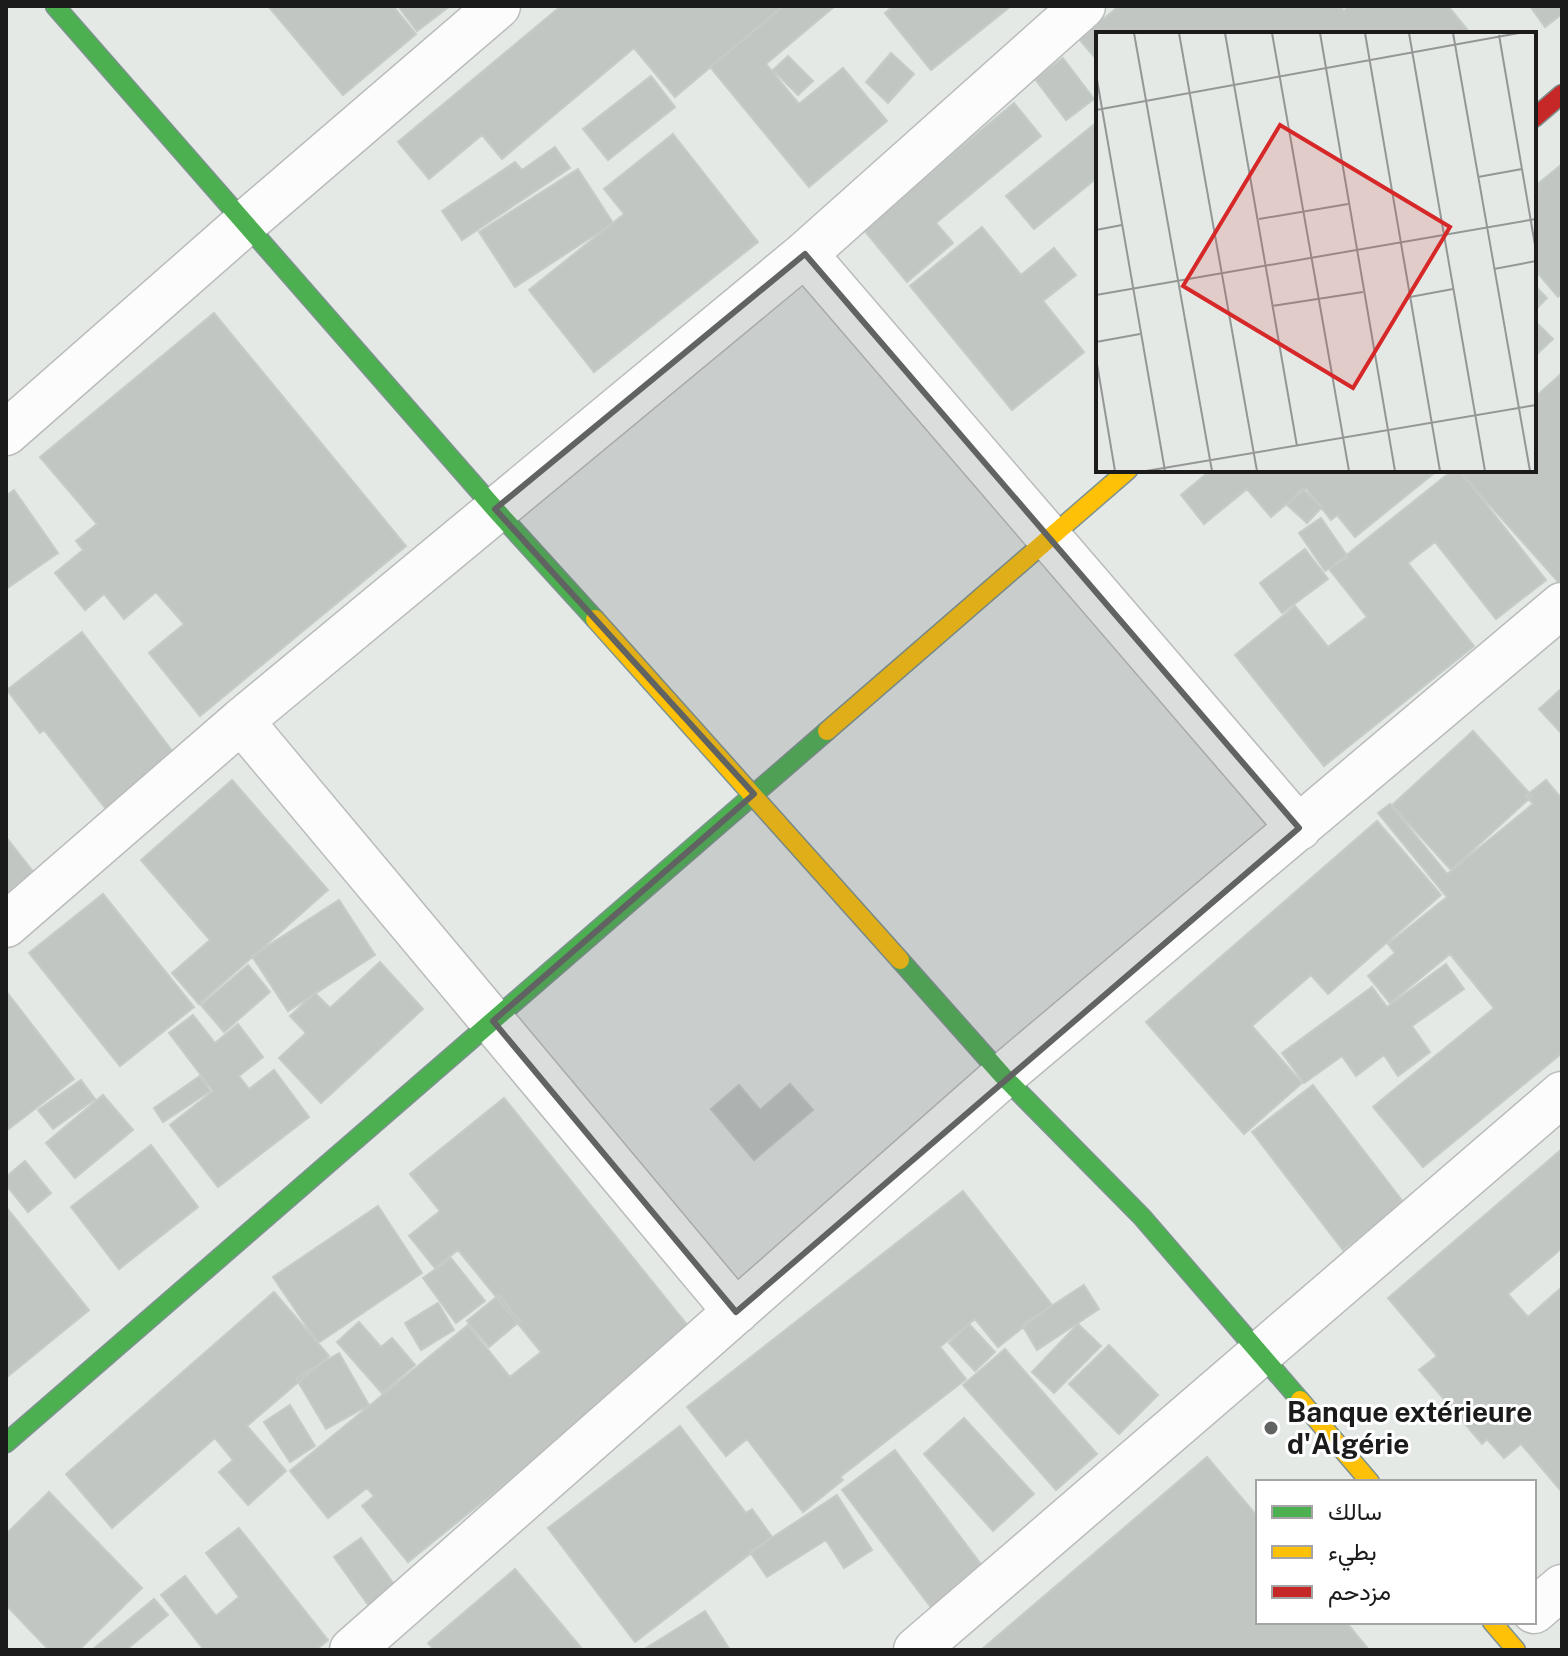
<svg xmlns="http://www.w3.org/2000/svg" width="1568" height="1656" font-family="'Public Sans',Vazirmatn,sans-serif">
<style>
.building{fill:#c1c6c3;stroke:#c5ccc7;stroke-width:2}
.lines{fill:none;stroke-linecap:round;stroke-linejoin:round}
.street-casing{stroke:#babcbb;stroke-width:47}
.fast-casing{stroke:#7d928f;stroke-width:21}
.slow-casing{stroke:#7d928f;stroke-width:21}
.jam-casing{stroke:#7d928f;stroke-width:21}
.street{stroke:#fbfcfb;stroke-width:44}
.fast{stroke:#4caf50;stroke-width:18}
.slow{stroke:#ffc107;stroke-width:18}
.jam{stroke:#c62828;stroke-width:18}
.marked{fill:#616362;fill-opacity:0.2;stroke:#616362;stroke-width:6;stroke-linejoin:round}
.poi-dot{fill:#616362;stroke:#fff;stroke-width:3}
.labels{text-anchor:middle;stroke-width:6;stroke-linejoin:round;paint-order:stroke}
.poi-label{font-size:28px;font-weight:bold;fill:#1b1b1b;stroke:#fff;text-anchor:start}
.inset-road{fill:none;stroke:#949795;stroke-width:2}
.view{fill:#d62828;fill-opacity:0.15;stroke:#d62828;stroke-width:4}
.inset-edge{fill:none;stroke:#1b1b1b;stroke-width:4}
</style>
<rect width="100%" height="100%" fill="#e4e9e6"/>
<path class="building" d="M 268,6 L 393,6 L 416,34 L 343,95 Z
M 398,6 L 450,6 L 417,31 Z
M 561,6 L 783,6 L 675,97 L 634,48 L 502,159 L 482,135 L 429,179 L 398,142 Z
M 784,6 L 835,6 L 766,64 L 799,104 L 843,68 L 887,121 L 809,187 L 710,67 Z
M 893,6 L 1011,6 L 931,70 L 885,13 Z
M 1119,6 L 1340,6 L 1344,11 L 1349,6 L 1448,6 L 1471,34 L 1098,34 L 1098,61 L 1079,39 Z
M 1530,6 L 1562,6 L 1562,14 L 1545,27 Z
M 891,53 L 914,74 L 888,103 L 866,82 Z
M 788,56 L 813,81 L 798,95 L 773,70 Z
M 1063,58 L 1094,99 L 1066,120 L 1035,79 Z
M 651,76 L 675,107 L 608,160 L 583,129 Z
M 1014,103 L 1041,136 L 936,223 L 953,243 L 907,282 L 863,229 Z
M 1098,121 L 1098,177 L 1034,229 L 1006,196 Z
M 673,134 L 758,242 L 594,372 L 529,290 L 624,214 L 604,189 Z
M 555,147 L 570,168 L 462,240 L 442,211 L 515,162 L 522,170 Z
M 1562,164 L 1562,294 L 1558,297 L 1534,269 L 1534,187 Z
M 578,169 L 613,223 L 515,287 L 479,232 Z
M 982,227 L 1021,275 L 1054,248 L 1076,275 L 1043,301 L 1084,352 L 1012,410 L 910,286 Z
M 1534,285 L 1547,298 L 1534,311 Z
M 214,313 L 406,546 L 200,716 L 149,653 L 184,624 L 156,592 L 124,619 L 104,594 L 85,610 L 55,573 L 83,550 L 76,541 L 97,524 L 40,457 Z
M 1534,320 L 1553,339 L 1534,357 Z
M 1562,373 L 1562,584 L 1561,585 L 1461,473 L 1464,470 L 1534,470 L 1534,398 Z
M 1211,470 L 1438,470 L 1355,537 L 1337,515 L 1331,520 L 1306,488 L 1271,517 L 1247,489 L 1204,524 L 1181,495 Z
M 1453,470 L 1459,470 L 1546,580 L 1496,619 L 1435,542 L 1408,563 L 1474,646 L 1324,766 L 1235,655 L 1295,606 L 1328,647 L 1367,617 L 1329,569 Z
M 1302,488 L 1322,507 L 1307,523 L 1287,505 Z
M 14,490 L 58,553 L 6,589 L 6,496 Z
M 1321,518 L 1348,557 L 1325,571 L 1299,533 Z
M 1305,549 L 1328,579 L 1282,613 L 1260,583 Z
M 82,632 L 176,756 L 106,809 L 44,730 L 40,733 L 7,690 Z
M 1562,688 L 1562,734 L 1539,709 Z
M 1473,731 L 1532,796 L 1451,870 L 1392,805 Z
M 232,780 L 328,890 L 199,1004 L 172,973 L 210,940 L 141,860 Z
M 1546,780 L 1562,799 L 1562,1053 L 1423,1167 L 1373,1107 L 1494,1008 L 1450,954 L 1390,1003 L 1368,976 L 1395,953 L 1388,944 L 1447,897 L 1378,813 L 1390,804 L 1447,874 L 1533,804 L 1526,796 Z
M 1377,821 L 1441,895 L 1328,994 L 1311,975 L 1252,1026 L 1302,1083 L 1244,1134 L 1146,1022 Z
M 6,837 L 35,874 L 6,897 Z
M 103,894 L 194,1007 L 120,1066 L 29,953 Z
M 339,900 L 375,955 L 288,1011 L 252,956 Z
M 380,962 L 423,1009 L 321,1103 L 279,1058 L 306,1033 L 290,1016 L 315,993 L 330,1008 Z
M 1446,964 L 1464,989 L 1412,1026 L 1430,1052 L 1398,1076 L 1384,1055 L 1356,1076 L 1342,1056 L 1304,1083 L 1282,1053 L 1372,987 L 1387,1007 Z
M 248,965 L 270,992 L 224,1032 L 201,1005 Z
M 6,991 L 74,1079 L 6,1131 Z
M 193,1015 L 215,1043 L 238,1024 L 263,1057 L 239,1076 L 249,1089 L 274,1070 L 309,1117 L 218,1187 L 170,1125 L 213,1091 L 169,1033 Z
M 200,1076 L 210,1091 L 163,1122 L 154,1108 Z
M 81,1080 L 95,1099 L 53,1129 L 38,1110 Z
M 790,1084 L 813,1110 L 754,1160 L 711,1109 L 739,1085 L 760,1110 Z
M 1313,1085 L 1404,1203 L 1343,1250 L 1252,1132 Z
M 103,1095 L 133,1130 L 75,1178 L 46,1143 Z
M 504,1098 L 693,1332 L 408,1562 L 362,1506 L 374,1496 L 367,1488 L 328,1518 L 290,1471 L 468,1325 L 510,1377 L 541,1352 L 458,1250 L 435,1268 L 409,1236 L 440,1211 L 410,1174 Z
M 151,1145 L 198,1207 L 119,1269 L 71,1207 Z
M 1562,1149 L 1562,1248 L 1508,1294 L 1528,1317 L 1562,1287 L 1562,1492 L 1521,1444 L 1504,1458 L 1487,1439 L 1482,1444 L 1419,1370 L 1437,1356 L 1388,1298 Z
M 25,1161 L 51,1193 L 28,1212 L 6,1185 L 6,1177 Z
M 963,1191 L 1052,1305 L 998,1347 L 975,1319 L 940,1347 L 966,1379 L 840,1477 L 843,1480 L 803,1512 L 747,1439 L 726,1456 L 687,1407 Z
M 378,1206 L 422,1273 L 318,1343 L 273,1277 Z
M 6,1207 L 89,1310 L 6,1378 Z
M 451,1258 L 485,1301 L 456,1323 L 423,1278 Z
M 1084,1285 L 1099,1309 L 1037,1350 L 1022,1325 Z
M 274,1292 L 329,1356 L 247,1426 L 286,1471 L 248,1505 L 219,1472 L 233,1460 L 215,1438 L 112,1528 L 66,1474 Z
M 499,1295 L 520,1321 L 489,1347 L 467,1321 Z
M 438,1303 L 454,1330 L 421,1350 L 405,1323 Z
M 359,1322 L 381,1347 L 392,1338 L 415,1365 L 382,1393 L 337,1342 Z
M 969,1324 L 995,1352 L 975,1371 L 949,1343 Z
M 1078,1324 L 1101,1346 L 1054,1393 L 1032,1372 Z
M 1109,1345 L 1158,1395 L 1119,1434 L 1069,1384 Z
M 1005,1349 L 1097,1454 L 1056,1490 L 963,1385 Z
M 339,1353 L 369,1405 L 326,1429 L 296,1378 Z
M 290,1405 L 315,1446 L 290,1462 L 264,1422 Z
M 964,1418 L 1034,1494 L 993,1531 L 924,1454 Z
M 680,1426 L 746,1513 L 752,1509 L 772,1537 L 635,1642 L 548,1528 Z
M 895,1450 L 986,1571 L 933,1610 L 842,1490 Z
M 1207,1457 L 1258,1517 L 1258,1622 L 1346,1622 L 1369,1650 L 981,1650 Z
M 49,1492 L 142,1588 L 79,1650 L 49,1650 L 6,1605 L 6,1534 Z
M 837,1495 L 872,1550 L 844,1568 L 826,1540 L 767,1577 L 750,1552 Z
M 239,1528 L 328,1640 L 316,1650 L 204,1650 L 161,1595 L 185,1576 L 216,1616 L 239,1597 L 206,1553 Z
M 361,1538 L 396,1587 L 369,1606 L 334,1557 Z
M 515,1569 L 583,1650 L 434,1650 L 428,1643 Z
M 154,1599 L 168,1615 L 126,1650 L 92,1650 Z
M 705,1611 L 730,1650 L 643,1650 Z"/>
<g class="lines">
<defs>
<path id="street" d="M 805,254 L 1299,828
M 6,433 L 244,224 L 498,6
M 241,721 L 736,1312
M 6,925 L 241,721 L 805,254 L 1083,6
M 1534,1611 L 1562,1587
M 352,1650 L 1003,1076 L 1562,605
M 916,1650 L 1562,1094"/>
<path id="fast" d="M 55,6 L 495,509 L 595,619
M 900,960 L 1003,1076 L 1142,1217 L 1300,1400
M 6,1443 L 827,731"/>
<path id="slow" d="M 595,619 L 900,960
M 827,731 L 1128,470
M 1300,1400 L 1370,1482
M 1492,1622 L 1516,1650"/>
<path id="jam" d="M 1534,118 L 1562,94"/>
</defs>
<use href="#street" class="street-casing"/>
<use href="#fast" class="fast-casing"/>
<use href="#slow" class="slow-casing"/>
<use href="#jam" class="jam-casing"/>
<use href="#street" class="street"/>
<use href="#fast" class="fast"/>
<use href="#slow" class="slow"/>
<use href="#jam" class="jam"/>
</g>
<path class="marked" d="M 805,254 L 1299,828 L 736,1312 L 493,1021 L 754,794 L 495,509 Z"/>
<circle class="poi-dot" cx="1271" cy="1428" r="8"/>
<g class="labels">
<g class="poi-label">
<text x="1287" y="1422">Banque extérieure<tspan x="1287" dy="32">d'Algérie</tspan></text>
</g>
</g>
<g transform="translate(1096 32)">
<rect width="440" height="440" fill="#e4e9e6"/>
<path class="inset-road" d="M 38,1 L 116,439M 83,1 L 161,439M 129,1 L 201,414M 176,1 L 253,439M 224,1 L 299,439M 269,1 L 344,439M 313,1 L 389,439M 357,1 L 434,439M 403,3 L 440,219M 0,42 L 69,439M 0,78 L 423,1M 382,145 L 426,137M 163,187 L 252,172M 0,198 L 26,193M 398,237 L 440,229M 0,263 L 440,187M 314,265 L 357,257M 176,274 L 267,260M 0,310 L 44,302M 0,326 L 19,439M 50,439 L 440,373"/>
<path class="view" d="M 184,93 L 354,195 L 257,356 L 87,254 Z"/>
<rect width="440" height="440" class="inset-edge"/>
</g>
<rect width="1568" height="1656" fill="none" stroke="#1b1b1b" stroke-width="16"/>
<rect x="1256" y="1480" width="280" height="144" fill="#ffffff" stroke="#a4a4a4" stroke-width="2"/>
<rect x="1272" y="1506" width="40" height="12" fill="#4caf50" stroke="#a4a4a4" stroke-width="2"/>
<text x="1328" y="1520" font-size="24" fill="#1b1b1b">سالك</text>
<rect x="1272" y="1546" width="40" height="12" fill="#ffc107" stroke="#a4a4a4" stroke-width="2"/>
<text x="1328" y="1560" font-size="24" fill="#1b1b1b">بطيء</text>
<rect x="1272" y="1586" width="40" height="12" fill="#c62828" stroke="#a4a4a4" stroke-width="2"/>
<text x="1328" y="1600" font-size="24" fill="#1b1b1b">مزدحم</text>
</svg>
